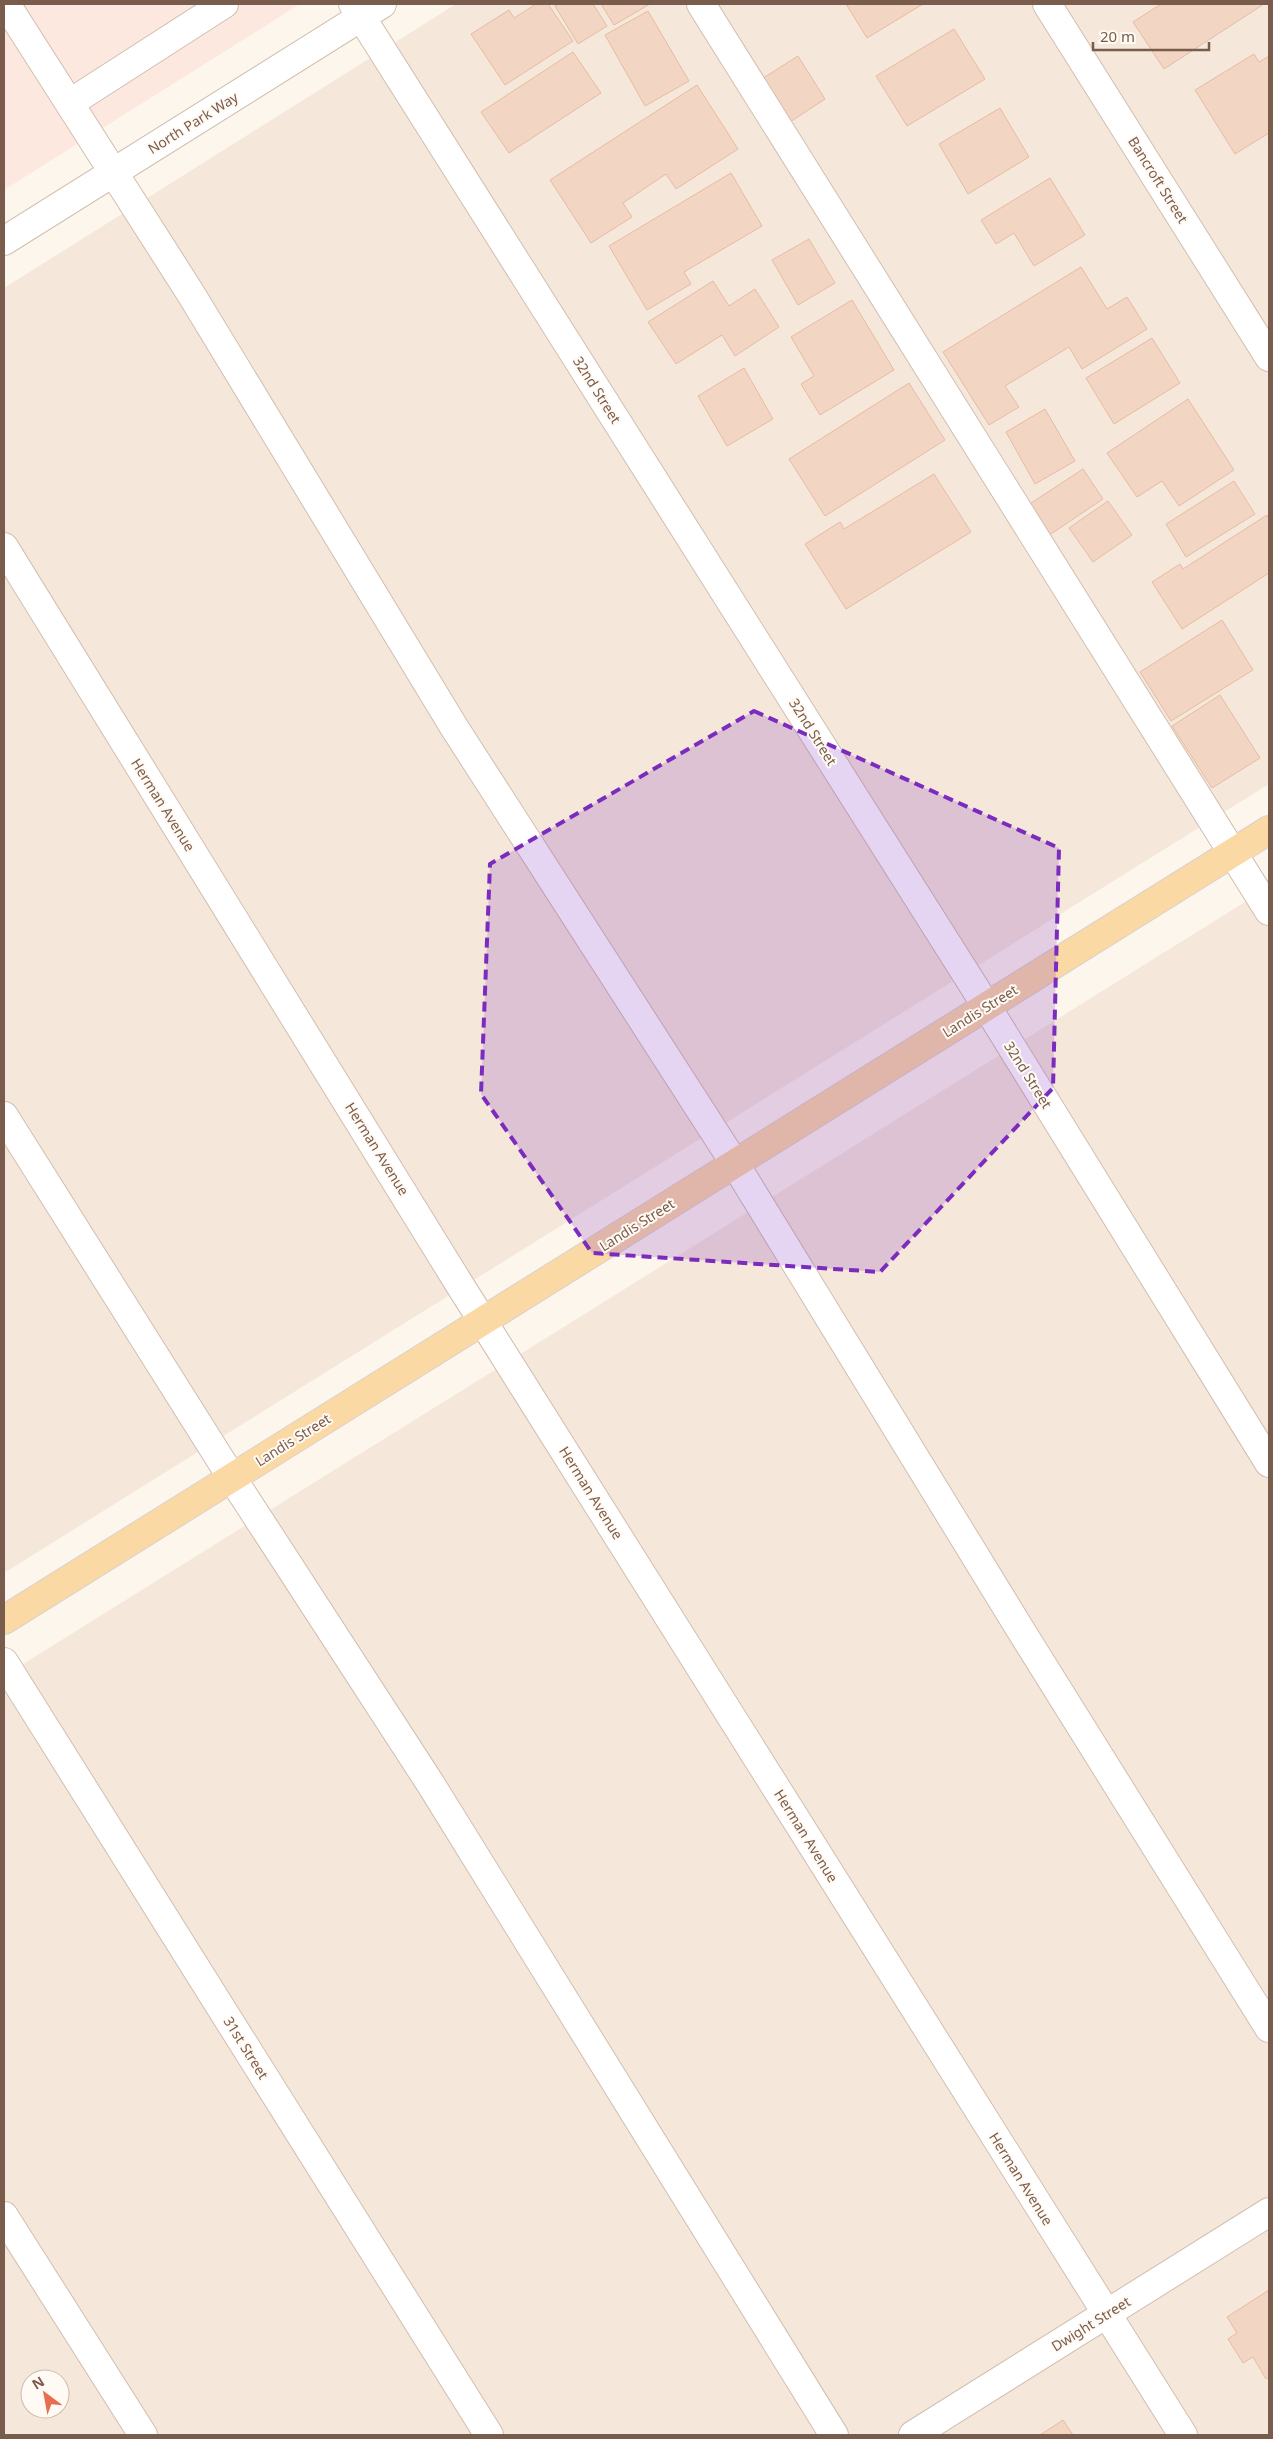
<svg xmlns="http://www.w3.org/2000/svg" width="1273" height="2439" font-family="'Noto Sans',sans-serif">
<style>
.residential{fill:#f5e8da;fill-rule:evenodd}
.commercial{fill:#fde8e0}
.building{fill:#f3d5c3;stroke:#e6bba3}
.lines{fill:none;stroke-linecap:round;stroke-linejoin:round}
.minor-casing{stroke:#d1beb0;stroke-width:30}
.major-casing{stroke:#dad1cd;stroke-width:30}
.minor{stroke:#fff;stroke-width:28}
.major{stroke:#fbd9a5;stroke-width:28}
.marked{fill:#7b2cbf;fill-opacity:0.2;stroke:#7b2cbf;stroke-width:4;stroke-dasharray:10 6;stroke-linejoin:round}
.labels{text-anchor:middle;stroke-width:4;stroke-linejoin:round;paint-order:stroke}
.street-label{font-size:14px;fill:#7a5c4d;stroke:#fffaf3}
</style>
<rect width="100%" height="100%" fill="#fdf6ec"/>
<path class="residential" d="M 456,4 L 1269,4 L 1269,784 L 4,1573 L 4,288 Z
M 1269,887 L 1269,2435 L 4,2435 L 4,1676 ZM 30,2379 L 60,2379 L 60,2409 L 30,2409 Z"/>
<path class="commercial" d="M 4,4 L 300,4 L 4,190 Z"/>
<path class="building" d="M 536,4 L 548,4 L 573,41 L 505,85 L 471,34 L 509,10 L 514,18 Z
M 559,4 L 593,4 L 607,26 L 578,44 L 555,6 Z
M 601,4 L 650,4 L 614,25 Z
M 846,4 L 923,4 L 867,38 Z
M 1161,4 L 1264,4 L 1164,69 L 1133,22 Z
M 648,11 L 689,81 L 645,106 L 605,35 Z
M 954,29 L 985,79 L 907,126 L 876,76 Z
M 573,52 L 601,93 L 509,153 L 481,112 Z
M 1254,54 L 1259,62 L 1269,56 L 1269,133 L 1235,154 L 1195,90 Z
M 798,56 L 825,99 L 787,124 L 760,80 Z
M 697,85 L 738,149 L 676,189 L 666,174 L 623,203 L 632,217 L 591,243 L 550,180 Z
M 1000,108 L 1029,157 L 968,194 L 939,144 Z
M 731,173 L 762,226 L 684,272 L 691,284 L 647,310 L 609,246 Z
M 1050,178 L 1085,235 L 1034,266 L 1014,233 L 996,244 L 981,220 Z
M 809,239 L 835,283 L 798,305 L 772,260 Z
M 1081,267 L 1107,309 L 1127,297 L 1147,329 L 1082,369 L 1069,347 L 1005,386 L 1019,407 L 989,425 L 943,352 Z
M 713,281 L 729,306 L 755,289 L 779,327 L 735,356 L 722,335 L 676,364 L 648,322 Z
M 852,300 L 894,370 L 820,415 L 801,384 L 814,376 L 791,337 Z
M 1152,338 L 1180,383 L 1114,424 L 1086,378 Z
M 744,368 L 773,419 L 727,446 L 698,396 Z
M 909,383 L 945,440 L 825,516 L 789,459 Z
M 1188,399 L 1234,470 L 1179,506 L 1162,481 L 1137,497 L 1107,453 Z
M 1045,409 L 1075,461 L 1035,484 L 1006,432 Z
M 1083,469 L 1103,499 L 1048,536 L 1028,505 Z
M 934,474 L 971,532 L 846,609 L 805,544 L 840,522 L 844,529 Z
M 1234,481 L 1255,514 L 1186,557 L 1166,524 Z
M 1108,501 L 1132,535 L 1093,562 L 1069,528 Z
M 1267,515 L 1269,520 L 1269,573 L 1182,629 L 1152,582 L 1180,564 L 1183,569 Z
M 1222,620 L 1253,670 L 1171,721 L 1140,672 Z
M 1220,695 L 1260,758 L 1212,788 L 1172,726 Z
M 1269,2290 L 1269,2377 L 1266,2379 L 1253,2357 L 1243,2363 L 1228,2339 L 1237,2333 L 1227,2317 Z
M 1063,2420 L 1073,2435 L 1040,2435 Z"/>
<g class="lines">
<defs>
<path id="minor" d="M 6,4 L 191,294 L 454,727 L 735,1164 L 1020,1629 L 1269,2028
M 353,4 L 987,1007 L 1269,1463
M 701,4 L 1269,911
M 1047,4 L 1269,357
M 70,103 L 224,4
M 4,241 L 382,4
M 4,547 L 458,1282 L 1183,2435
M 4,1116 L 232,1478 L 430,1783 L 834,2435
M 4,1662 L 489,2435
M 4,2216 L 143,2435
M 913,2435 L 1269,2212"/>
<path id="major" d="M 4,1620 L 1269,830"/>
</defs>
<use href="#minor" class="minor-casing"/>
<use href="#major" class="major-casing"/>
<use href="#minor" class="minor"/>
<use href="#major" class="major"/>
</g>
<path class="marked" d="M 754,711 L 1059,848 L 1053,1088 L 880,1272 L 592,1253 L 481,1094 L 490,864 Z"/>
<g class="labels">
<g class="street-label">
<text transform="translate(193 123) rotate(-32)" y="5">North Park Way</text>
<text transform="translate(1158 180) rotate(58)" y="5">Bancroft Street</text>
<text transform="translate(597 390) rotate(58)" y="5">32nd Street</text>
<text transform="translate(813 732) rotate(58)" y="5">32nd Street</text>
<text transform="translate(163 805) rotate(58)" y="5">Herman Avenue</text>
<text transform="translate(980 1011) rotate(-32)" y="5">Landis Street</text>
<text transform="translate(1028 1075) rotate(58)" y="5">32nd Street</text>
<text transform="translate(377 1149) rotate(58)" y="5">Herman Avenue</text>
<text transform="translate(637 1225) rotate(-32)" y="5">Landis Street</text>
<text transform="translate(293 1440) rotate(-32)" y="5">Landis Street</text>
<text transform="translate(591 1493) rotate(58)" y="5">Herman Avenue</text>
<text transform="translate(806 1836) rotate(58)" y="5">Herman Avenue</text>
<text transform="translate(246 2048) rotate(58)" y="5">31st Street</text>
<text transform="translate(1021 2179) rotate(58)" y="5">Herman Avenue</text>
<text transform="translate(1091 2324) rotate(-32)" y="5">Dwight Street</text>
</g>
</g>
<rect width="1273" height="2439" fill="none" stroke="#7a5c4d" stroke-width="10"/>
<g transform="translate(45 2394) rotate(328)"><circle r="24" fill="#fffaf3" stroke="#cabbb1"/>
<path d="M0-4L9 19L0 12L-9 19Z" fill="#e76f51"/>
<text y="-8" font-size="14" font-weight="bold" text-anchor="middle" fill="#7a5c4d">N</text>
</g>
<path d="M1093 42v8h116v-8" fill="none" stroke="#7a5c4d" stroke-width="2.5"/>
<text x="1100" y="42" font-size="15" fill="#7a5c4d" stroke="#fffaf3" stroke-width="4" paint-order="stroke">20 m</text>
</svg>
